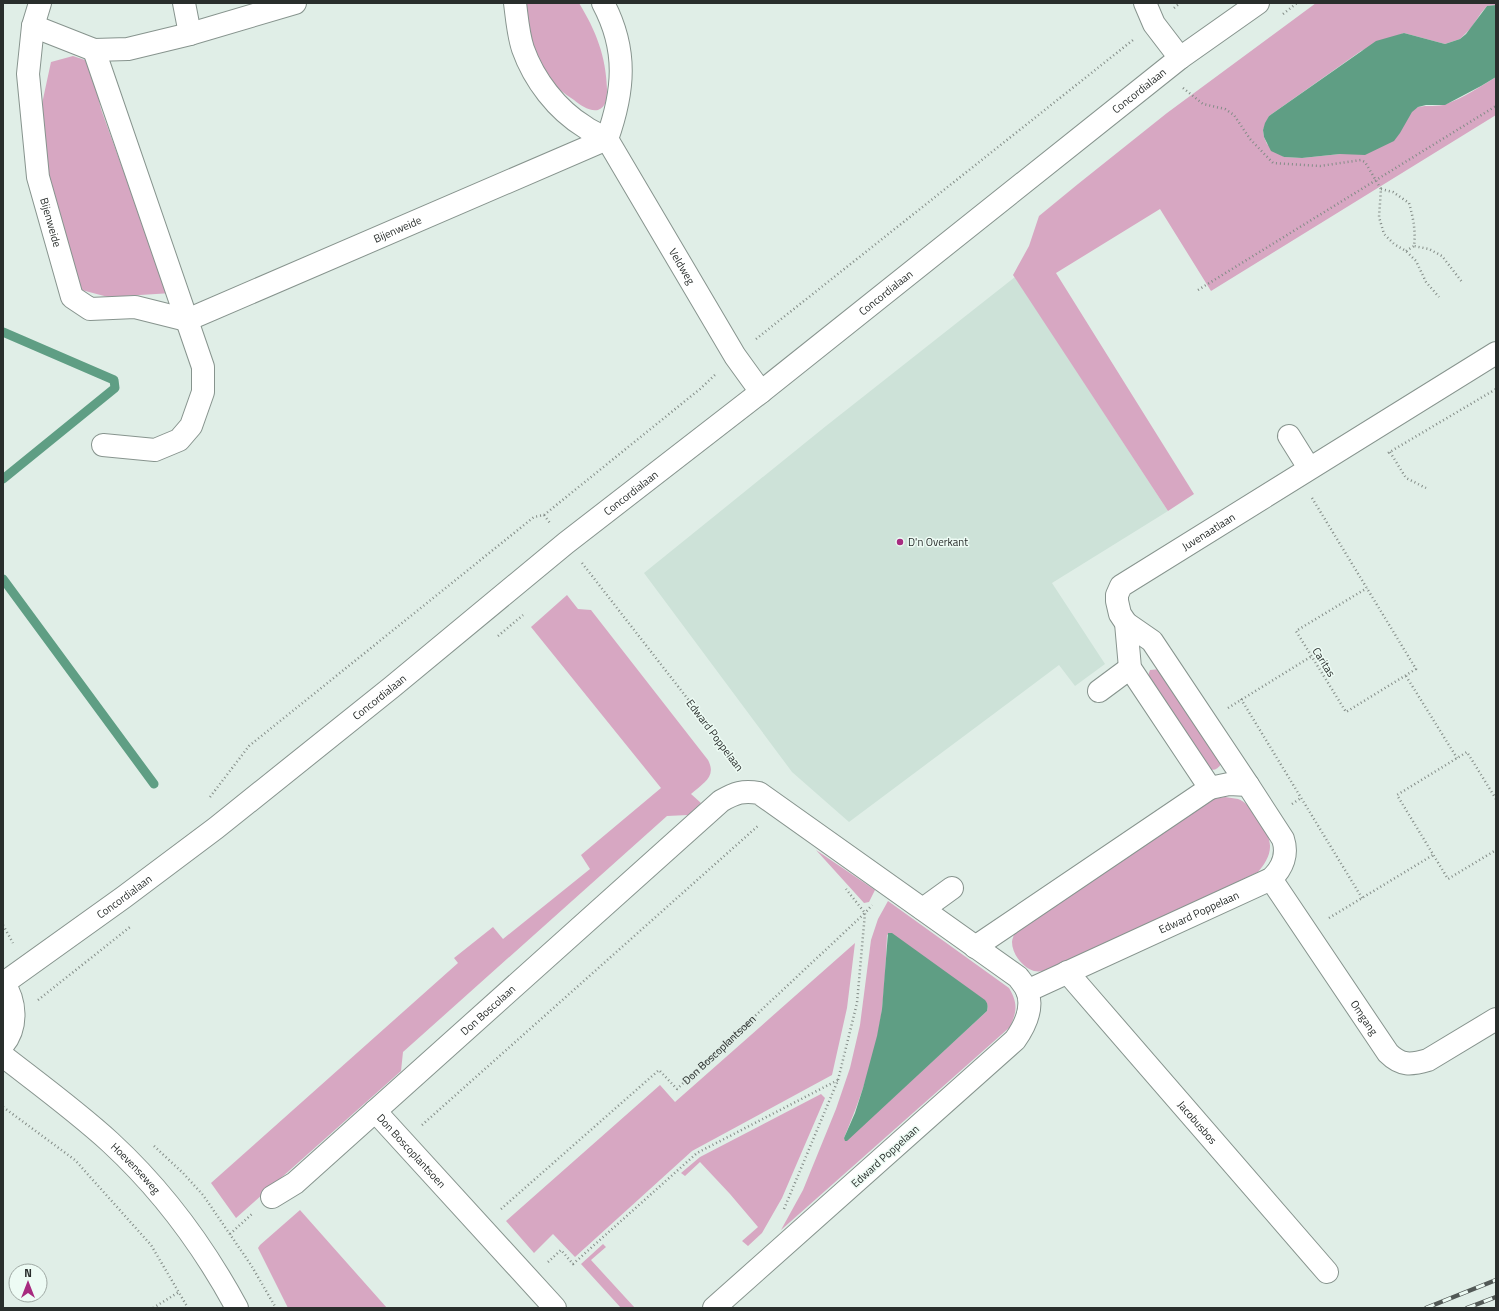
<svg xmlns="http://www.w3.org/2000/svg" width="1499" height="1311" font-family="'Titillium Web',sans-serif">
<style>
.built{fill:#cde2d8}
.green{fill:#d7a7c2;fill-rule:evenodd}
.water{fill:#5f9e84}
.lines{fill:none;stroke-linecap:round;stroke-linejoin:round}
.stream{stroke:#5f9e84;stroke-width:9}
.minor-casing{stroke:#87948e;stroke-width:24}
.major-casing{stroke:#87948e;stroke-width:24}
.path{stroke:#838c87;stroke-width:2.5;stroke-dasharray:1 3;stroke-linecap:butt}
.minor{stroke:#fff;stroke-width:22}
.major{stroke:#fff;stroke-width:22}
.rail-casing{stroke:#525956;stroke-width:4.5}
.rail{stroke:#edfbf4;stroke-width:3;stroke-dasharray:9;stroke-linecap:butt}
.poi-dot{fill:#a72b7f;stroke:#edfbf4;stroke-width:1.5}
.labels{text-anchor:middle;stroke-width:3;stroke-linejoin:round;paint-order:stroke}
.street-label{font-size:11px;fill:#292e2c;stroke:#edfbf4}
.poi-label{font-size:11px;fill:#292e2c;stroke:#edfbf4;text-anchor:start}
</style>
<rect width="100%" height="100%" fill="#e0eee7"/>
<path class="built" d="M 1015,277 L 1168,511 L 1052,583 L 1105,664 L 1075,686 L 1059,665 L 849,822 L 792,772 L 644,573 L 826,426 Z"/>
<path class="green" d="M 525,3 L 579,3 C 596,31 606,56 607,89 C 607,96 607,107 598,110 C 590,112 580,105 574,100 C 569,97 564,93 559,89 C 547,77 536,56 531,39 C 527,28 527,15 525,3 Z
M 1316,3 L 1496,3 L 1496,5 L 1487,6 L 1481,13 L 1471,28 L 1460,39 L 1445,44 L 1404,33 L 1361,51 L 1269,116 L 1263,130 L 1264,137 L 1267,144 L 1284,157 L 1302,158 L 1340,154 L 1418,107 C 1427,105 1438,107 1446,104 C 1463,98 1480,87 1496,77 L 1496,115 L 1211,291 L 1160,209 L 1056,273 L 1194,494 L 1168,511 L 1013,275 L 1029,246 L 1039,216 L 1078,184 L 1167,113 Z
M 73,56 L 88,61 L 94,79 L 101,109 L 131,192 L 172,293 L 108,297 L 74,288 L 37,127 L 51,62 Z
M 567,595 L 578,609 L 591,610 L 708,760 C 717,777 703,783 691,794 L 701,803 L 688,815 L 667,816 L 403,1052 L 401,1071 L 236,1218 L 211,1183 L 458,963 L 454,958 L 493,927 L 503,939 L 590,869 L 581,855 L 661,788 L 531,627 Z
M 1161,669 L 1221,764 C 1218,769 1214,771 1209,769 L 1147,679 L 1150,670 Z
M 1225,797 C 1229,798 1234,798 1238,799 C 1251,803 1271,833 1270,847 C 1270,856 1264,865 1258,872 L 1050,970 C 1045,971 1039,972 1034,971 C 1023,968 1012,954 1012,942 C 1012,939 1014,936 1014,933 L 1212,799 Z
M 816,850 L 875,890 L 869,902 L 864,903 Z
M 888,901 L 1009,988 C 1018,1003 1017,1011 1010,1027 L 781,1230 L 803,1190 L 836,1109 L 850,1068 L 860,1025 L 871,940 L 878,919 ZM 890,933 L 984,1000 C 988,1004 988,1006 987,1011 L 847,1140 L 844,1138 C 861,1097 877,1053 882,1009 C 885,985 886,960 887,935 Z
M 855,943 L 847,1008 L 832,1075 L 692,1151 L 575,1257 L 553,1234 L 534,1253 L 506,1221 L 660,1085 L 675,1102 Z
M 821,1094 L 825,1098 L 782,1198 L 762,1233 L 748,1246 L 742,1241 L 758,1227 L 730,1194 L 700,1162 L 685,1176 L 681,1173 L 700,1157 Z
M 300,1210 L 387,1308 L 288,1308 L 258,1248 L 260,1245 Z
M 603,1244 L 606,1247 L 591,1260 L 635,1308 L 621,1308 L 581,1264 Z"/>
<path class="water" d="M 1496,5 L 1496,77 L 1481,86 L 1445,105 L 1426,105 L 1418,107 L 1412,112 L 1400,133 L 1394,141 L 1365,155 L 1340,154 L 1302,158 L 1284,157 L 1271,151 L 1264,137 L 1263,130 L 1265,123 L 1269,116 L 1376,41 L 1404,33 L 1445,44 L 1460,39 L 1466,34 L 1487,6 Z
M 888,933 L 892,933 L 985,1000 C 988,1004 988,1006 987,1011 L 847,1141 L 845,1141 L 844,1138 L 855,1113 L 863,1088 L 877,1036 L 882,1009 Z"/>
<g class="lines">
<path class="stream" d="M 3,332 L 114,380 L 115,388 L 3,479
M 3,579 L 154,784"/>
<defs>
<g id="minor">
<path id="s2" d="M 40,3 L 33,26 L 28,74 L 38,177 L 72,297 L 90,309 L 135,307 L 187,320 L 607,139"/>
<path d="M 184,3 L 190,34"/>
<path id="s3" d="M 515,3 C 517,18 518,34 523,49 C 534,80 557,110 585,127 C 592,132 600,135 607,139 L 735,356 L 761,392"/>
<path d="M 603,3 C 628,50 624,91 607,139"/>
<path d="M 1145,3 L 1154,24 L 1180,58"/>
<path d="M 33,26 L 94,50 L 128,49 L 190,34 L 295,3"/>
<path d="M 94,50 L 203,367 L 203,392 L 191,426 L 179,440 L 155,450 L 103,445"/>
<path d="M 1289,436 L 1309,468"/>
<path d="M 1126,623 L 1152,641 L 1248,785"/>
<path d="M 1099,691 L 1130,668"/>
<path id="s4" d="M 1271,879 L 1388,1053 C 1401,1066 1411,1065 1428,1060 L 1496,1019"/>
<path d="M 923,909 L 952,888"/>
<path id="s5" d="M 975,947 L 1210,788 L 1130,668 L 1126,623 L 1120,614 L 1117,601 L 1117,595 L 1121,586 L 1496,353"/>
<path id="s6" d="M 1067,972 L 1327,1272"/>
<path id="s7" d="M 1027,991 L 1271,879 C 1283,868 1288,854 1283,839 L 1248,785 L 1229,784 L 1210,788"/>
<path id="s8" d="M 3,1056 C 39,1084 76,1111 110,1142 C 161,1189 204,1247 237,1308"/>
<path id="s9" d="M 375,1111 L 555,1308"/>
<path id="s10" d="M 272,1197 L 295,1183 L 721,801 C 735,793 743,790 759,793 L 1018,977 C 1021,981 1025,986 1027,990 C 1034,1008 1025,1026 1015,1040 L 714,1308"/>
</g>
<g id="major">
<path d="M 3,982 C 16,1001 18,1027 3,1045"/>
<path id="s11" d="M 4,983 L 124,897 L 216,828 L 392,687 L 566,543 L 761,392 L 1180,58 L 1258,3"/>
</g>
</defs>
<use href="#minor" class="minor-casing"/>
<use href="#major" class="major-casing"/>
<g class="path">
<path d="M 1174,8 L 1180,3"/>
<path d="M 1283,14 L 1297,3"/>
<path d="M 1183,88 L 1203,104 L 1225,109 L 1234,115 L 1250,139 L 1273,163 L 1320,166 L 1361,160 L 1365,162 L 1381,189 L 1379,217 L 1384,234 L 1394,244 L 1406,251 L 1416,261 L 1426,282 L 1439,297"/>
<path d="M 1381,189 L 1393,192 L 1409,203 C 1413,217 1416,231 1414,246 L 1429,249 L 1442,256 L 1462,282"/>
<path d="M 1406,251 L 1414,246"/>
<path d="M 1198,290 L 1496,106"/>
<path d="M 756,339 L 1133,40"/>
<path d="M 1390,452 L 1406,478 L 1426,488"/>
<path d="M 1388,453 L 1496,389"/>
<path d="M 1312,498 L 1416,669 L 1346,712 L 1296,631 L 1367,588"/>
<path d="M 544,515 L 550,523"/>
<path d="M 582,563 L 740,766"/>
<path d="M 498,636 L 523,615"/>
<path d="M 1406,676 L 1457,758"/>
<path d="M 1241,699 L 1362,898"/>
<path d="M 1228,708 L 1312,656"/>
<path d="M 210,797 L 249,746 L 534,517 L 544,515 L 700,389 L 716,374"/>
<path d="M 1496,799 L 1467,752 L 1397,795 L 1448,879 L 1496,850"/>
<path d="M 1292,804 L 1301,798"/>
<path d="M 1329,918 L 1433,855"/>
<path d="M 3,925 L 13,943"/>
<path d="M 38,1000 L 130,927"/>
<path d="M 3,1107 L 75,1160 L 151,1245 L 188,1308"/>
<path d="M 422,1125 L 759,825"/>
<path d="M 154,1146 L 183,1173 L 203,1195 L 251,1265 L 276,1308"/>
<path id="s1" d="M 501,1209 L 659,1070 L 677,1089 L 865,913 L 846,889"/>
<path d="M 784,1209 L 838,1080 L 857,1003 L 865,913 L 872,905"/>
<path d="M 230,1234 L 252,1214"/>
<path d="M 548,1262 L 561,1250 L 573,1264 L 697,1153 L 838,1080"/>
<path d="M 153,1308 L 179,1292"/>
</g>
<use href="#minor" class="minor"/>
<use href="#major" class="major"/>
<defs>
<path id="rail" d="M 1426,1308 L 1496,1280
M 1467,1308 L 1496,1297"/>
</defs>
<use href="#rail" class="rail-casing"/>
<use href="#rail" class="rail"/>
</g>
<circle class="poi-dot" cx="900" cy="542" r="4"/>
<g class="labels">
<g class="street-label">
<text dy="4" stroke="none"><textPath href="#s11" startOffset="1444">Concordialaan</textPath></text>
<text dy="4" stroke="none"><textPath href="#s2" startOffset="223">Bijenweide</textPath></text>
<text dy="4" stroke="none"><textPath href="#s2" startOffset="650">Bijenweide</textPath></text>
<text dy="4" stroke="none"><textPath href="#s3" startOffset="321">Veldweg</textPath></text>
<text dy="4" stroke="none"><textPath href="#s11" startOffset="1120">Concordialaan</textPath></text>
<text dy="4" stroke="none"><textPath href="#s11" startOffset="796">Concordialaan</textPath></text>
<text dy="4" stroke="none"><textPath href="#s5" startOffset="616">Juvenaatlaan</textPath></text>
<text transform="translate(1324 662) rotate(58)" y="4">Caritas</text>
<text dy="4" stroke="none"><textPath href="#s11" startOffset="472">Concordialaan</textPath></text>
<text transform="translate(715 735) rotate(53)" y="4">Edward Poppelaan</text>
<text dy="4" stroke="none"><textPath href="#s11" startOffset="148">Concordialaan</textPath></text>
<text dy="4" stroke="none"><textPath href="#s7" startOffset="189">Edward Poppelaan</textPath></text>
<text dy="4" stroke="none"><textPath href="#s10" startOffset="286">Don Boscolaan</textPath></text>
<text dy="4" stroke="none"><textPath href="#s4" startOffset="167">Omgang</textPath></text>
<text dy="4" stroke="none"><textPath href="#s1" startOffset="294">Don Boscoplantsoen</textPath></text>
<text dy="4" stroke="none"><textPath href="#s6" startOffset="199">Jacobusbos</textPath></text>
<text dy="4" stroke="none"><textPath href="#s9" startOffset="54">Don Boscoplantsoen</textPath></text>
<text transform="translate(885 1156) rotate(-42)" y="4">Edward Poppelaan</text>
<text dy="4" stroke="none"><textPath href="#s8" startOffset="174">Hoevenseweg</textPath></text>
</g>
<g class="poi-label">
<text x="908" y="546">D'n Overkant</text>
</g>
</g>
<rect width="1499" height="1311" fill="none" stroke="#292e2c" stroke-width="8"/>
<g transform="translate(28 1283)"><circle r="19" fill="#edfbf4" stroke="#9fa9a4"/>
<path d="M0-3L7 15L0 10L-7 15Z" fill="#a72b7f"/>
<text y="-6" font-size="11" font-weight="bold" text-anchor="middle" fill="#292e2c">N</text>
</g>
</svg>
